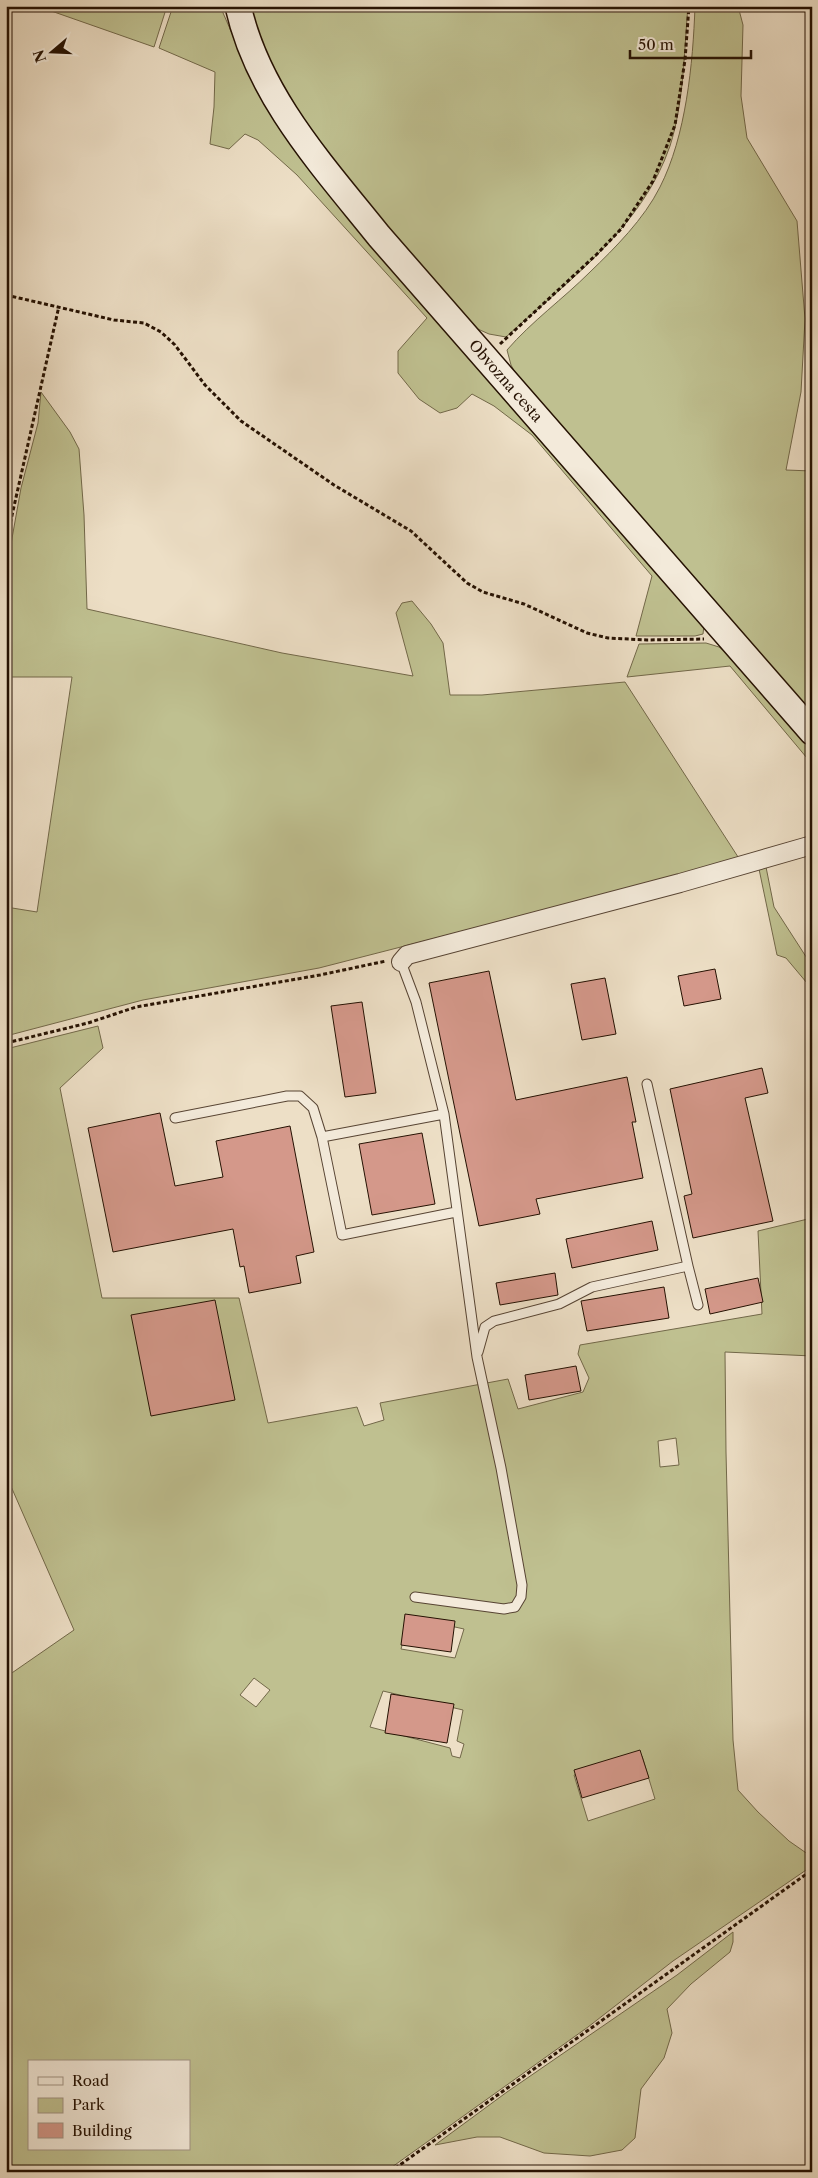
<svg xmlns="http://www.w3.org/2000/svg" width="818" height="2178" font-family="'Libre Caslon Text',serif">
<style>
.green{fill:#bfc090;stroke:#726849;fill-rule:evenodd}
.building{fill:#d4988a;stroke:#251102}
.lines{fill:none;stroke-linecap:round;stroke-linejoin:round}
.lane-casing{stroke:#574433;stroke-width:11}
.street-casing{stroke:#574433;stroke-width:20}
.secondary-casing{stroke:#251102;stroke-width:28}
.path{stroke:#251102;stroke-width:3;stroke-dasharray:4 2.5;stroke-linecap:butt}
.lane{stroke:#f3eada;stroke-width:9}
.street{stroke:#f3eada;stroke-width:18}
.secondary{stroke:#f3eada;stroke-width:25}
.labels{text-anchor:middle;stroke-width:5;stroke-linejoin:round;paint-order:stroke}
.street-label{font-size:15px;fill:#251102;stroke:#f3eada}
</style>
<rect width="100%" height="100%" fill="#eddfc6"/>
<filter id="stains"><feTurbulence type="fractalNoise" baseFrequency=".004" numOctaves="4"/><feColorMatrix values="0 0 0 0 .2 0 0 0 0 .09 0 0 0 0 .02 0 0 0 .5 -.17"/></filter>
<radialGradient id="worn" r=".72"><stop offset=".6" stop-color="#630" stop-opacity="0"/><stop offset="1" stop-color="#630" stop-opacity=".3"/></radialGradient>
<path class="green" d="M 37,6 L 167,6 L 154,47 Z
M 173,6 L 220,6 L 234,38 L 270,106 L 704,625 L 703,634 L 695,636 L 636,636 L 652,576 L 532,435 L 494,406 L 472,394 L 457,408 L 440,413 L 419,399 L 398,373 L 398,351 L 427,318 L 297,175 L 258,140 L 245,134 L 229,149 L 210,144 L 214,107 L 215,72 L 159,48 Z
M 247,6 L 688,6 C 684,52 684,102 670,146 C 642,228 568,281 506,337 L 489,334 L 471,326 L 327,155 L 272,70 Z
M 695,6 L 738,6 L 743,25 L 741,96 L 747,138 L 797,221 L 805,319 L 801,392 L 786,470 L 812,471 L 812,715 L 523,387 L 511,365 L 507,350 C 532,321 563,299 590,272 C 615,248 644,219 660,187 C 686,136 693,64 695,6 Z
M 41,392 L 70,432 L 79,449 L 84,515 L 87,609 L 282,653 L 413,676 L 396,613 L 402,603 L 412,601 L 431,624 L 443,643 L 450,695 L 482,695 L 625,682 L 740,860 L 319,968 L 143,1000 L 6,1036 L 6,907 L 37,912 L 72,677 L 6,677 L 6,572 L 21,488 L 38,423 Z
M 706,643 L 719,647 L 737,660 L 812,750 L 812,764 L 730,666 L 627,677 L 639,644 Z
M 766,867 L 774,907 L 812,966 L 812,989 L 786,958 L 777,955 L 759,869 Z
M 98,1026 L 103,1048 L 60,1088 L 102,1298 L 239,1298 L 268,1423 L 357,1407 L 364,1426 L 384,1420 L 380,1403 L 508,1379 L 518,1409 L 583,1392 L 589,1378 L 578,1354 L 580,1345 L 762,1314 L 758,1231 L 812,1218 L 812,1356 L 725,1352 L 726,1452 L 733,1740 L 738,1790 L 758,1812 L 789,1841 L 812,1857 L 812,1866 L 673,1961 L 588,2027 L 385,2172 L 6,2172 L 6,1677 L 74,1630 L 6,1475 L 6,1049 ZM 676,1438 L 679,1465 L 660,1467 L 658,1441 ZM 410,1617 L 464,1629 L 455,1658 L 401,1649 ZM 254,1678 L 270,1690 L 256,1707 L 240,1695 ZM 383,1691 L 463,1710 L 457,1741 L 464,1744 L 460,1758 L 452,1756 L 450,1748 L 370,1727 ZM 642,1756 L 655,1799 L 588,1821 L 574,1775 ZM 29,2062 L 189,2062 L 189,2149 L 29,2149 Z
M 733,1932 L 733,1942 L 730,1952 L 691,1984 L 667,2009 L 672,2033 L 664,2058 L 641,2089 L 635,2138 L 622,2150 L 590,2156 L 544,2153 L 500,2137 L 477,2137 L 435,2145 L 507,2092 L 677,1975 Z"/>
<path class="building" d="M 715,969 L 721,999 L 684,1006 L 678,976 Z
M 489,971 L 516,1100 L 627,1077 L 636,1122 L 632,1122 L 643,1178 L 536,1199 L 540,1214 L 479,1226 L 429,983 Z
M 605,978 L 616,1034 L 582,1040 L 571,984 Z
M 362,1002 L 376,1093 L 345,1097 L 331,1006 Z
M 762,1068 L 768,1093 L 745,1098 L 773,1221 L 693,1238 L 684,1196 L 692,1194 L 670,1089 Z
M 160,1113 L 175,1186 L 223,1177 L 216,1141 L 290,1126 L 314,1252 L 296,1256 L 301,1283 L 249,1293 L 244,1266 L 240,1267 L 233,1229 L 113,1252 L 88,1128 Z
M 422,1133 L 435,1204 L 372,1215 L 359,1144 Z
M 652,1221 L 658,1250 L 572,1268 L 566,1239 Z
M 555,1273 L 558,1295 L 500,1305 L 496,1283 Z
M 758,1278 L 763,1302 L 710,1314 L 705,1289 Z
M 664,1287 L 669,1318 L 587,1331 L 581,1301 Z
M 215,1300 L 235,1400 L 151,1416 L 131,1315 Z
M 576,1366 L 581,1391 L 529,1400 L 525,1375 Z
M 405,1614 L 455,1621 L 451,1652 L 401,1645 Z
M 391,1694 L 454,1704 L 447,1743 L 385,1733 Z
M 640,1750 L 649,1778 L 582,1798 L 574,1770 Z"/>
<g class="lines">
<defs>
<path id="lane" d="M 401,962 L 416,1002 L 444,1114 L 477,1357 L 501,1468 L 522,1585 L 521,1597 L 515,1607 L 504,1609 L 415,1597
M 647,1084 L 688,1266
M 175,1118 L 287,1096 L 300,1096 L 313,1108 L 322,1137 L 444,1114
M 322,1137 L 342,1235 L 456,1212
M 478,1352 L 485,1327 L 494,1321 L 559,1304 L 592,1287 L 688,1266 L 698,1305"/>
<path id="street" d="M 401,962 L 407,955 L 680,883 L 812,845"/>
<g id="secondary">
<path id="s1" d="M 238,6 C 258,96 323,166 379,236 L 812,732"/>
</g>
</defs>
<use href="#lane" class="lane-casing"/>
<use href="#street" class="street-casing"/>
<use href="#secondary" class="secondary-casing"/>
<path class="path" d="M 6,295 L 114,320 L 144,323 L 161,332 L 175,345 L 205,385 L 241,421 L 334,485 L 411,531 L 467,583 L 483,592 L 524,604 L 587,633 L 608,638 L 647,640 L 704,639
M 500,344 L 597,254 L 621,229 L 653,181 L 675,125 L 685,60 L 689,6
M 6,542 L 59,306
M 6,1043 L 88,1023 L 136,1007 L 320,975 L 386,961
M 390,2172 L 812,1870"/>
<use href="#lane" class="lane"/>
<use href="#street" class="street"/>
<use href="#secondary" class="secondary"/>
</g>
<g class="labels">
<g class="street-label">
<text dy="5" stroke="none"><textPath href="#s1" startOffset="465">Obvozna cesta</textPath></text>
</g>
</g>
<rect width="818" height="2178" fill="none" stroke="#eddfc6" stroke-width="25"/>
<rect x="8" y="8" width="803" height="2163" fill="none" stroke="#251102" stroke-width="2.5"/>
<rect x="12" y="12" width="793" height="2153" fill="none" stroke="#251102"/>
<rect x="28" y="2060" width="162" height="90" fill="#f3eada" stroke="#a19384"/>
<rect x="38" y="2077" width="25" height="8" fill="#f3eada" stroke="#a19384"/>
<text x="72" y="2086" font-size="15" fill="#251102">Road</text>
<rect x="38" y="2098" width="25" height="15" fill="#bfc090" stroke="#a19384"/>
<text x="72" y="2110" font-size="15" fill="#251102">Park</text>
<rect x="38" y="2123" width="25" height="15" fill="#d4988a" stroke="#a19384"/>
<text x="72" y="2136" font-size="15" fill="#251102">Building</text>
<g transform="translate(52 52) rotate(251)" stroke="#f3eada" stroke-width="4" paint-order="stroke">
<path d="M0-4L9 19L0 12L-9 19Z" fill="#251102"/>
<text y="-8" font-size="14" font-weight="bold" text-anchor="middle" fill="#251102">N</text>
</g>
<path d="M630 50v8h121v-8" fill="none" stroke="#251102" stroke-width="2.5"/>
<text x="638" y="50" font-size="15" fill="#251102" stroke="#f3eada" stroke-width="4" paint-order="stroke">50 m</text>
<rect width="100%" height="100%" filter="url(#stains)"/>
<rect width="100%" height="100%" fill="url(#worn)"/>
</svg>
